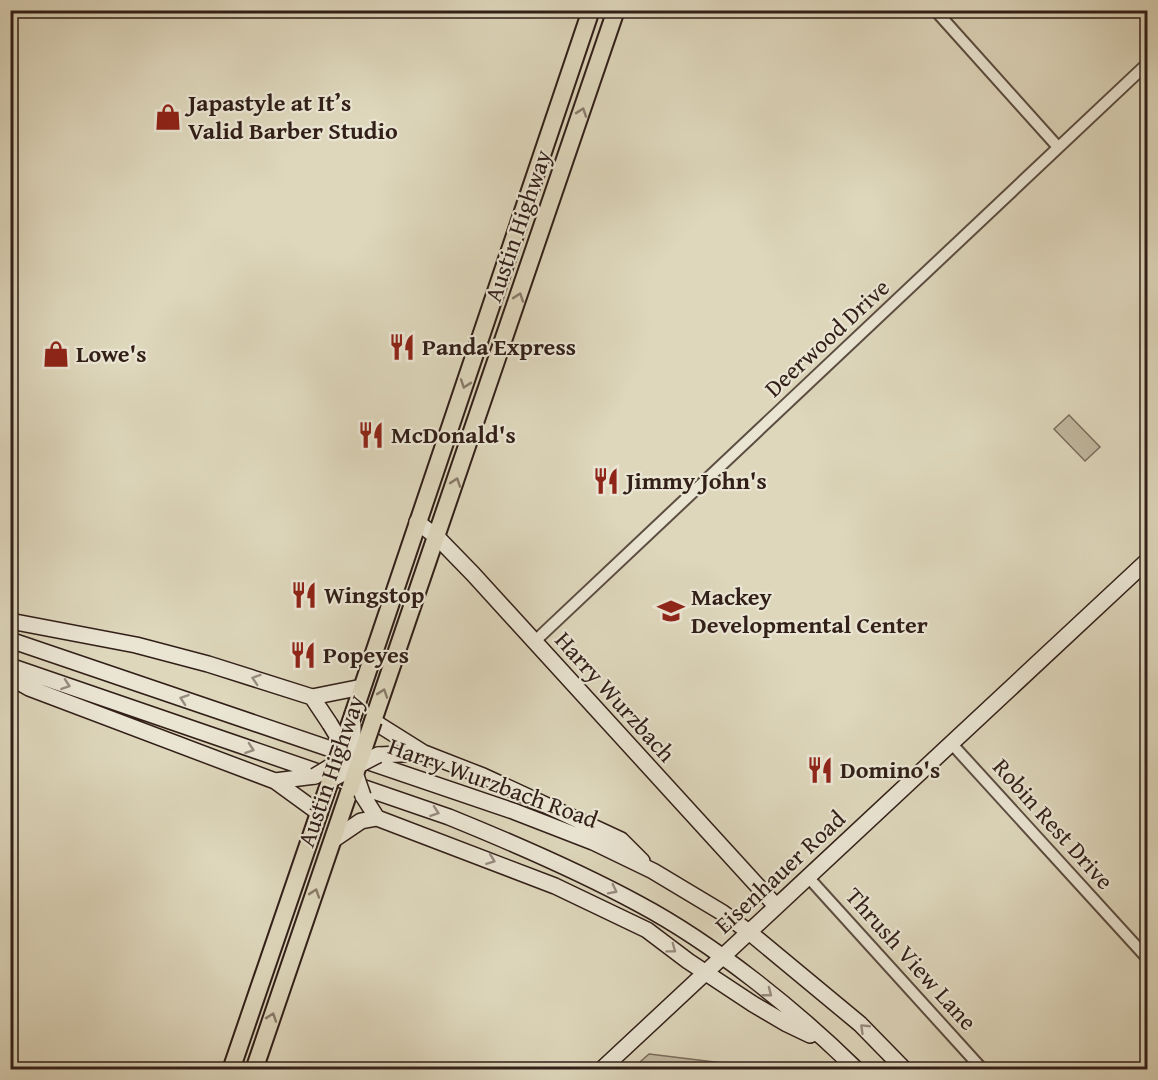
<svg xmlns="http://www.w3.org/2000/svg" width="1158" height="1080" font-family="'Gentium Book Plus',serif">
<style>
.green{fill:#c1b8a0;stroke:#796c5c;stroke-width:1.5}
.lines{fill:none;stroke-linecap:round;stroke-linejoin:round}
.street-casing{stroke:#5c4d41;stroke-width:14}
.secondary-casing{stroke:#311f18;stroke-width:18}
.primary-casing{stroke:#311f18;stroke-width:20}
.street{stroke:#eae5d3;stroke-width:10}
.secondary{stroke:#eae5d3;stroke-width:15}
.primary{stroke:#ded7bc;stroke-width:16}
.secondary-bridge-casing{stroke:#311f18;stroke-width:18;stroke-linecap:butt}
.primary-bridge-casing{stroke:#311f18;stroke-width:20;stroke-linecap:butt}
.secondary-bridge{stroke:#eae5d3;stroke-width:15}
.primary-bridge{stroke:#ded7bc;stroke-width:16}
.oneway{stroke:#887b6a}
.oneway2{stroke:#978c7f}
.labels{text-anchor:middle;stroke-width:4.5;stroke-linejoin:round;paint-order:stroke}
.poi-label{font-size:24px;font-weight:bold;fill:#311f18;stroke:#eae5d3;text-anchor:start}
.street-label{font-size:24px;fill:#311f18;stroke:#eae5d3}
</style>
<rect width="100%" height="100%" fill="#ded7bc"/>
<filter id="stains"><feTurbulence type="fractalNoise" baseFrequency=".00333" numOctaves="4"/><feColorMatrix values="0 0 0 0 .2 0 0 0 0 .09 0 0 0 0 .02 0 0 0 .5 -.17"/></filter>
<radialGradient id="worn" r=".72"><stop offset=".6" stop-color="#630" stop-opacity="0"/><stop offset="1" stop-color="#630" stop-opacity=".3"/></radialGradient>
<path class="green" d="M 1069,415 L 1100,447 L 1085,461 L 1054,429 Z
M 649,1054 L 772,1069 L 632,1069 Z"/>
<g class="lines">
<defs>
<path id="street" d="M 935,10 L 1058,147
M 534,642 L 1148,63
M 951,743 L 1148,959
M 808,877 L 983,1070"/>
<path id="secondary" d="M 417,522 L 437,537 L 473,574 L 776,906
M 10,621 L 136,645 L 208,664 L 312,697 L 362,687
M 10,640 L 513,811 L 593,842 L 653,871 L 723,913 L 749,932 L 860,1024 L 905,1070
M 10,666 L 449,817 C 513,843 578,871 639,904 C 714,944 796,1010 857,1070
M 10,677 L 29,688 L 275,781 L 319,813
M 312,697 L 330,724
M 373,721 L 424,753 L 483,776 L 621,840 L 642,861
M 378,755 L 424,753
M 275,781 L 315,776
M 363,796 L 377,818
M 333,840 L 361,821 L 377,818 L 555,886 L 647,930 L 688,961 L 753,1004 L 787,1024 L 810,1035
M 601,1070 L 1148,560"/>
<path id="primary" d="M 353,715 L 591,10
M 373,721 L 616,10
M 231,1070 L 319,813
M 254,1070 L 350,789"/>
</defs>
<use href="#street" class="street-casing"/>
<use href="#secondary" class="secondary-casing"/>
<use href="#primary" class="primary-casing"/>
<use href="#street" class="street"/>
<use href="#secondary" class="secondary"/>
<use href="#primary" class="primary"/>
<defs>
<path id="secondary-bridge" d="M 330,724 L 342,744 L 344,753
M 353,724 L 353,767 L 363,796
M 315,776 L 343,759
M 330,780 L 378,755"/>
<path id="primary-bridge" d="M 350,789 L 373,721
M 319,813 L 353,715"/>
</defs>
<use href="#secondary-bridge" class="secondary-bridge-casing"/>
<use href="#primary-bridge" class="primary-bridge-casing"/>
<use href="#secondary-bridge" class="secondary-bridge"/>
<use href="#primary-bridge" class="primary-bridge"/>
</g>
<defs><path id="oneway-chevron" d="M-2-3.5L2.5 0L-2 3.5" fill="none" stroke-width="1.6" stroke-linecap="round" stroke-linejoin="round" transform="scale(1.5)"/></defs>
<g class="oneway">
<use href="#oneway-chevron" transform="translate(582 112) rotate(-71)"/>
<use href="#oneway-chevron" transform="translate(519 297) rotate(-71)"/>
<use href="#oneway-chevron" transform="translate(465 384) rotate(109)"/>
<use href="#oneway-chevron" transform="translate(456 482) rotate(-71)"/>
<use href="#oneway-chevron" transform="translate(383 693) rotate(-71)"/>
<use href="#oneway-chevron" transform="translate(315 893) rotate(-71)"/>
<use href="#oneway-chevron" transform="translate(272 1017) rotate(-71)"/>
</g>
<g class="oneway2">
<use href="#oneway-chevron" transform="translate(256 679) rotate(-162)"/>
<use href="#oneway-chevron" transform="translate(66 685) rotate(19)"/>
<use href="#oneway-chevron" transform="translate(184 699) rotate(-161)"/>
<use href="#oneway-chevron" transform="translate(250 749) rotate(19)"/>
<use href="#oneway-chevron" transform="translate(435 812) rotate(19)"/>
<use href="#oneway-chevron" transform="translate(491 860) rotate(21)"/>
<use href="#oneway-chevron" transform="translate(613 890) rotate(27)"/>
<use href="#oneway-chevron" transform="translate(672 949) rotate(37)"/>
<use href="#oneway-chevron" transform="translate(768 993) rotate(38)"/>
<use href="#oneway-chevron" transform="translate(864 1028) rotate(-136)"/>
</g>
<defs>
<symbol id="shop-bare" viewBox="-9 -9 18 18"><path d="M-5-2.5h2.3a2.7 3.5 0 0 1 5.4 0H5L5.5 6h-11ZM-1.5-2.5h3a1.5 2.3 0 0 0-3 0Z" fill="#8f2418" stroke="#eae5d3" stroke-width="2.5" paint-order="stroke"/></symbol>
<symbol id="restaurant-bare" viewBox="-9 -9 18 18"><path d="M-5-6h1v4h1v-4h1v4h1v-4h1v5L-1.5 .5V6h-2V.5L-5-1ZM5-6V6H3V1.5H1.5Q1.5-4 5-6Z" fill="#8f2418" stroke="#eae5d3" stroke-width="2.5" paint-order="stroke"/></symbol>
<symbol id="school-bare" viewBox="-9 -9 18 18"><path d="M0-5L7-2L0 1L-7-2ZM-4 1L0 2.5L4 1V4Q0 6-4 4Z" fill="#8f2418" stroke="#eae5d3" stroke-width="2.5" paint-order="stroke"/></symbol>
</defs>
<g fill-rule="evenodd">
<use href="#shop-bare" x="149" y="98" width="38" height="38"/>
<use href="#restaurant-bare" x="383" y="328" width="38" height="38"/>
<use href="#shop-bare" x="37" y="335" width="38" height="38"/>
<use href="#restaurant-bare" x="352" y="416" width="38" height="38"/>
<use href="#restaurant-bare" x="587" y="462" width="38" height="38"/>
<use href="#restaurant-bare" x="285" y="576" width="38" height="38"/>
<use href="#school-bare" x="652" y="592" width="38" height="38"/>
<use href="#restaurant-bare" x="284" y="636" width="38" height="38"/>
<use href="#restaurant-bare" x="801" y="751" width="38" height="38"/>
</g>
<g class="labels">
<g class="poi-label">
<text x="188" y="111">Japastyle at It’s<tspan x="188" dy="28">Valid Barber Studio</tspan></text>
<text x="422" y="355">Panda Express</text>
<text x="76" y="362">Lowe's</text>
<text x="391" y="443">McDonald's</text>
<text x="626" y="489">Jimmy John's</text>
<text x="324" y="603">Wingstop</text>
<text x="691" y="605">Mackey<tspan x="691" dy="28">Developmental Center</tspan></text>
<text x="323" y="663">Popeyes</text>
<text x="840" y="778">Domino's</text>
</g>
<g class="street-label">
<text transform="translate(518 226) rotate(-71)" y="8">Austin Highway</text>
<text transform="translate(827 338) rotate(-43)" y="8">Deerwood Drive</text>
<text transform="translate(615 697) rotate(48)" y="8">Harry Wurzbach</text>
<text transform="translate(331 771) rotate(-71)" y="8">Austin Highway</text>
<text transform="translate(493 783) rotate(20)" y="8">Harry Wurzbach Road</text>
<text transform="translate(1053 824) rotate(48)" y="8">Robin Rest Drive</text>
<text transform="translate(780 872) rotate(-43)" y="8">Eisenhauer Road</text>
<text transform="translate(911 959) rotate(48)" y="8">Thrush View Lane</text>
</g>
</g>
<rect width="1158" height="1080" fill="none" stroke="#ded7bc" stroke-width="36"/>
<rect x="12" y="12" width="1134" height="1056" fill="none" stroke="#311f18" stroke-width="3"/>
<rect x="18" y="18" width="1122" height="1044" fill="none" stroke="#311f18" stroke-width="1.5"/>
<rect width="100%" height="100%" filter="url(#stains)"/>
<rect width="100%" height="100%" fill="url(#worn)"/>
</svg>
